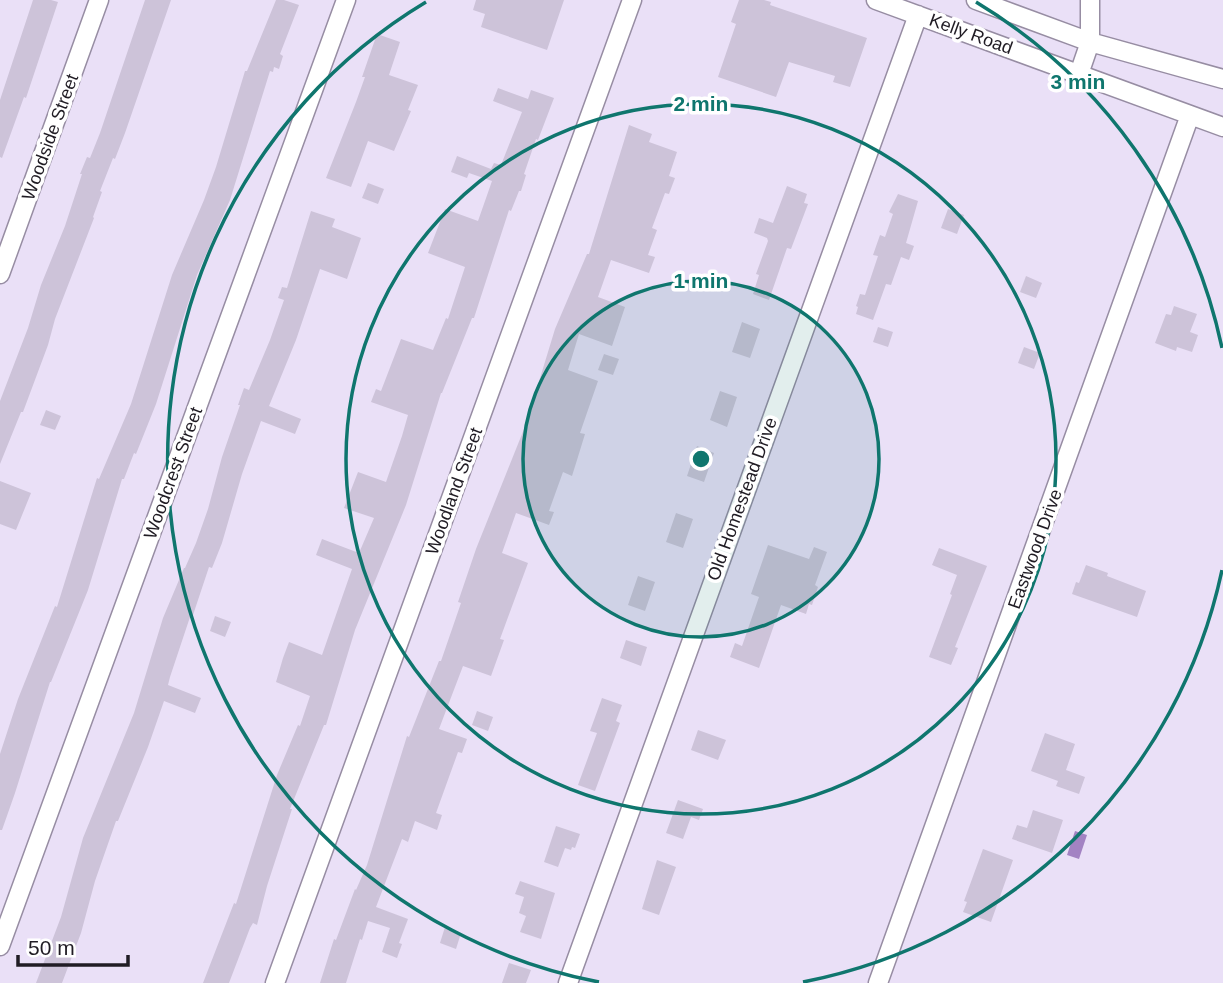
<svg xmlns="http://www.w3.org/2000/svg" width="1223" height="983" font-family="Helvetica,sans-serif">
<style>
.water{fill:#a383c3}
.building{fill:#cdc3d9}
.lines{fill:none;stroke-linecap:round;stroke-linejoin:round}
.minor-casing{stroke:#978da3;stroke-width:21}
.minor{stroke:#fff;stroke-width:18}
.ring{fill:none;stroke:#0f766e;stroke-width:3.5}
.labels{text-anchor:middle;stroke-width:7;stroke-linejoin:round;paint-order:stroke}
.street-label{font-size:18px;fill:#201c24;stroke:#fff}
.centre{fill:#0f766e;stroke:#fff;stroke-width:3.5}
.ring-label{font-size:21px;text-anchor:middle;font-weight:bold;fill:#0f766e;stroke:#fff;stroke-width:7;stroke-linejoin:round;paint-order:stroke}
</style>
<rect width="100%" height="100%" fill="#eae0f7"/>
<path class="water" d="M 1075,831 L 1087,835 L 1079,859 L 1067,855 Z"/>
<path class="building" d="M 33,0 L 51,0 L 58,2 L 26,98 L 24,97 L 2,158 L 0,157 L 0,100 Z
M 145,0 L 171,0 L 125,133 L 115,159 L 113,158 L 100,191 L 102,192 L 93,217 L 94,218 L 55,319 L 48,345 L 23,412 L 21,412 L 0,464 L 0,401 L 28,328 L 41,285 L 65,226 L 82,174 L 80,174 L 87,157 L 90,158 L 100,133 Z
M 276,0 L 284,0 L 299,5 L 280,54 L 283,56 L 279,69 L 274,67 L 273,72 L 270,71 L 230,200 L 197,275 L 156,404 L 136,454 L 134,453 L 124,479 L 122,479 L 88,590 L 51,682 L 50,682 L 15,793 L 2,830 L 0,830 L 0,754 L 18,699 L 55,606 L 57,607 L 97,478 L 99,479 L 131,404 L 172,275 L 204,200 L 216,167 L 245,71 L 247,71 Z
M 476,0 L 564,0 L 547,50 L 481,27 L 485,14 L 473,10 Z
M 739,0 L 764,0 L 771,2 L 770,5 L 867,38 L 850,87 L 833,82 L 835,76 L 789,62 L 776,97 L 718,77 L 736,24 L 731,22 Z
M 377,34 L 400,42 L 389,75 L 418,85 L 408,110 L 411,111 L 394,151 L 368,141 L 351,187 L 326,178 L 356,102 L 365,77 L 362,77 Z
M 498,88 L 528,99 L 531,90 L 554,98 L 538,140 L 536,139 L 524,174 L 526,175 L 521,191 L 519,191 L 511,211 L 509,210 L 474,318 L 472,318 L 442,393 L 441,393 L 406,505 L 355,630 L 326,725 L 324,725 L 290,809 L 292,809 L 267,886 L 257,925 L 253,923 L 250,928 L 229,983 L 203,983 L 234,903 L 236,904 L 277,775 L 298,725 L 300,726 L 310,696 L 276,682 L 283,658 L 289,642 L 322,655 L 352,569 L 316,555 L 322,539 L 359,553 L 374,518 L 344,508 L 358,472 L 386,482 L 402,436 L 408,415 L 371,402 L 376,389 L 381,391 L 401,339 L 433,350 L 446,318 L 448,319 L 465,267 L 428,253 L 445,209 L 478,221 L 492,181 L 469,173 L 467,178 L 451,172 L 457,156 L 491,169 L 494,163 L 501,165 L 522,112 L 493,101 Z
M 629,125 L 652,134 L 649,142 L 677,152 L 669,176 L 675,178 L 669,194 L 665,193 L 652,228 L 657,230 L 648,255 L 655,257 L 649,273 L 611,260 L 598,297 L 625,307 L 612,346 L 579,334 L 568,370 L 598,381 L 580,433 L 585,434 L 577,460 L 572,476 L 563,472 L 549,511 L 554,512 L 549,525 L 516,513 L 502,553 L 528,563 L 500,639 L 504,640 L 491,676 L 463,666 L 439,729 L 467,739 L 462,753 L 458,752 L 436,813 L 442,815 L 437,830 L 415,821 L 408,842 L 402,839 L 376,907 L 408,919 L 399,943 L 402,944 L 397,958 L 382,952 L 390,928 L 368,921 L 362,940 L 360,939 L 346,983 L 320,983 L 334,939 L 336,940 L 355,889 L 356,890 L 367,865 L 407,736 L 409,737 L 439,661 L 441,661 L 461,603 L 458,602 L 476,549 L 526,424 L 555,329 L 587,254 L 589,254 Z
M 368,183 L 384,189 L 378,204 L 362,198 Z
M 787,186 L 807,194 L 804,203 L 808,204 L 791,249 L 787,248 L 769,300 L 753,294 L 759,275 L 756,274 L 768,241 L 767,238 L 754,233 L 759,218 L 773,223 Z
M 898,194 L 918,201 L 906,243 L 914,246 L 909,260 L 901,257 L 891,285 L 886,284 L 873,320 L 856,314 L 858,307 L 856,306 L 860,294 L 865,295 L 878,256 L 873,255 L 880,235 L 885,237 L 893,214 L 889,212 Z
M 948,209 L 964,215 L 957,234 L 941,228 Z
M 311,211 L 335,219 L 332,227 L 361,238 L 347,279 L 320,269 L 296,340 L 269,406 L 301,419 L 295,434 L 261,421 L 242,474 L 222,543 L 212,568 L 209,567 L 192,618 L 190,617 L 170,677 L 168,685 L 201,698 L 195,713 L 164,701 L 148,747 L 118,821 L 116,821 L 95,881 L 81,933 L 62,983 L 36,983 L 61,917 L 83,838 L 134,713 L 163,618 L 184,568 L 185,568 L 196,543 L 208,509 L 222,457 L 240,405 L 238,405 L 244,388 L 249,390 L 270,340 L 284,300 L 278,298 L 282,287 L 287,288 Z
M 1026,276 L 1042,283 L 1036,298 L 1020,292 Z
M 1174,306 L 1197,314 L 1190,332 L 1198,335 L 1192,352 L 1177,347 L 1176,351 L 1155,343 L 1166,314 L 1171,315 Z
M 742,322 L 760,329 L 750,358 L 732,352 Z
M 878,327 L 893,332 L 888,347 L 873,342 Z
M 1024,347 L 1040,353 L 1034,369 L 1018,363 Z
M 604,354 L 619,359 L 613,375 L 598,370 Z
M 720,391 L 737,397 L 727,427 L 710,420 Z
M 46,410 L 61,416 L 55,430 L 40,425 Z
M 697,446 L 714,453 L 704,482 L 687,476 Z
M 0,481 L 31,493 L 16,530 L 0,524 Z
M 676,513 L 693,519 L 683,548 L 666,542 Z
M 768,545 L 809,559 L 814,547 L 827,552 L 815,585 L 818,587 L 812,605 L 809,604 L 806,614 L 781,605 L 759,668 L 730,657 L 735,643 L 742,646 L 759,597 L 751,594 Z
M 939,548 L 987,566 L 955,647 L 958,648 L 951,665 L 929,657 L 952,595 L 950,594 L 957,575 L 932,565 Z
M 1086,565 L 1108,573 L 1107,576 L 1146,591 L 1137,617 L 1072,594 L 1076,582 L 1079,583 Z
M 638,576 L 655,582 L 645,611 L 628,605 Z
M 215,616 L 231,622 L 225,637 L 210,631 Z
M 626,640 L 647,647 L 641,666 L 620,658 Z
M 602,698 L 622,705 L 616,721 L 620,723 L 595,791 L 578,785 L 597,733 L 590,731 Z
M 477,711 L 493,717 L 488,731 L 472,725 Z
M 698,730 L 726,740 L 718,760 L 691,750 Z
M 1045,733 L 1075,744 L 1066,770 L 1085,777 L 1079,794 L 1056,786 L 1058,781 L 1031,771 Z
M 678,800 L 703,809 L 699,820 L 691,817 L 683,839 L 666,833 Z
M 1033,810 L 1063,820 L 1052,853 L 1012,839 L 1017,825 L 1027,828 Z
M 556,826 L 580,834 L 575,848 L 572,847 L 571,850 L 565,848 L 558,867 L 544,862 Z
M 983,849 L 1013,860 L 991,922 L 963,912 L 967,902 L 964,901 Z
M 657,860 L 676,867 L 659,915 L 642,909 Z
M 520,881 L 555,893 L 541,939 L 520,932 L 526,916 L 519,913 L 524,897 L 515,894 Z
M 445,927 L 461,933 L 456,949 L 440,943 Z
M 509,963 L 531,970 L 526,983 L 502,983 Z"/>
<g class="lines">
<defs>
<path id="minor" d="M 876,0 L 1223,127
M 976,0 L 1090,42 L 1223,79
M 1079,74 L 1090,42 L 1090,0
M 0,274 L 99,0
M 0,946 L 346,0
M 275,983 L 632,0
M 568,983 L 918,15
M 878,983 L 1190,115"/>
</defs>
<use href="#minor" class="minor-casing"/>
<use href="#minor" class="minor"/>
</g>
<circle cx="701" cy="459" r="178" fill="#0f766e" fill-opacity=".12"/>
<g class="ring">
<circle cx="701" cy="459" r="178"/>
<circle cx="701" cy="459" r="355"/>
<path d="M1222 570A533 533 0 0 1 803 982M599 982A533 533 0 0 1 426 2M976 2A533 533 0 0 1 1222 348"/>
</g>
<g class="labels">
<g class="street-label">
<text transform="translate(971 34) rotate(20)" y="6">Kelly Road</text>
<text transform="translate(50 137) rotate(-70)" y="6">Woodside Street</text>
<text transform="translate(173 473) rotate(-70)" y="6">Woodcrest Street</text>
<text transform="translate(454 491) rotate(-70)" y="6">Woodland Street</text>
<text transform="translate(742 499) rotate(-70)" y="6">Old Homestead Drive</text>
<text transform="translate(1035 549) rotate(-70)" y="6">Eastwood Drive</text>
</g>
</g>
<circle cx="701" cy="459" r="10" class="centre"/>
<g class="ring-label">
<text x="1078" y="89">3 min</text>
<text x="701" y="111">2 min</text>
<text x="701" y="288">1 min</text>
</g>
<path d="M18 955v10h110v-10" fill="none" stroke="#201c24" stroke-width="3.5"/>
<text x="28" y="955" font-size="21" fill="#201c24" stroke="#ffffff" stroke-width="5" paint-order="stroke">50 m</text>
</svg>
